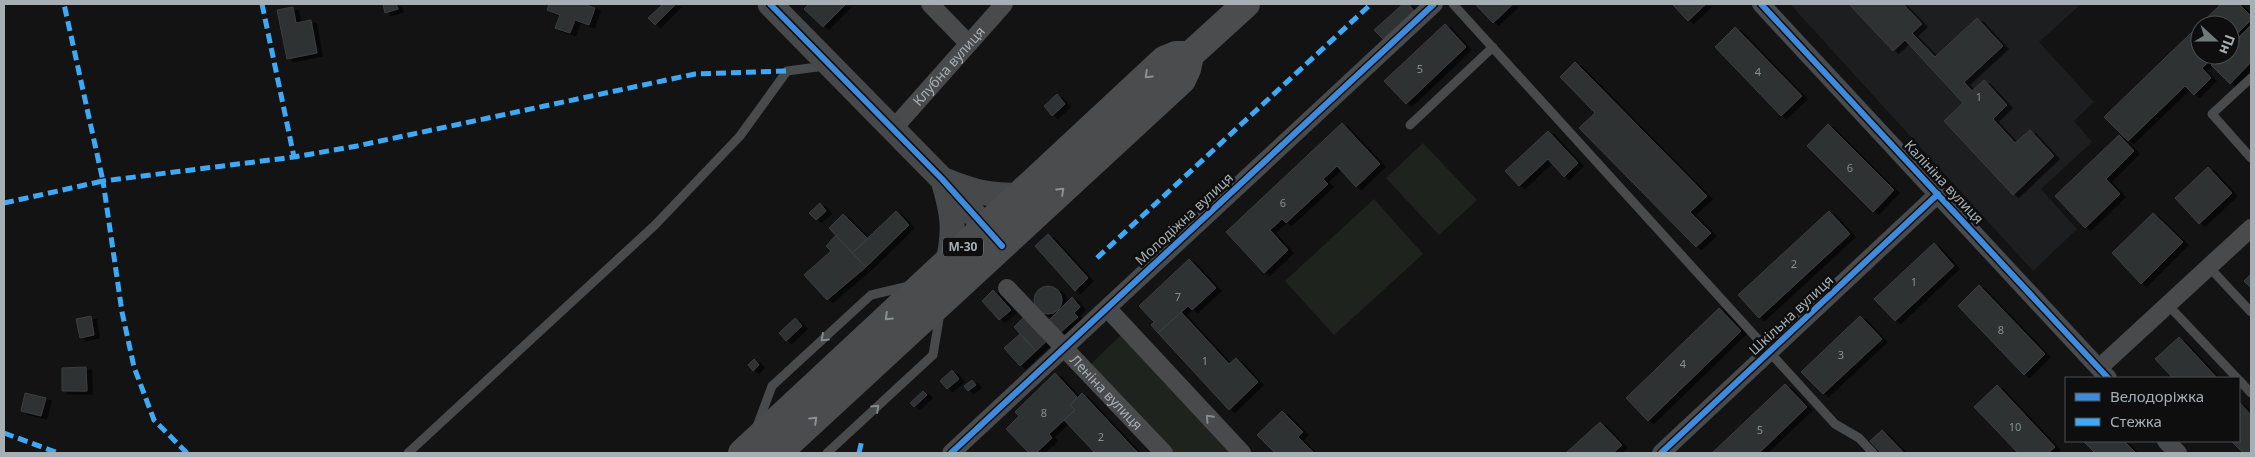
<svg xmlns="http://www.w3.org/2000/svg" width="2255" height="457" font-family="'Noto Sans',sans-serif">
<style>
.built{fill:#1d1e1f}
.green{fill:#1f231e}
.building{fill:#2f3031;stroke:#3c3e40;filter:url(#shadow)}
.lines{fill:none;stroke-linecap:round;stroke-linejoin:round}
.lane{stroke:#484a4c;stroke-width:9}
.street{stroke:#484a4c;stroke-width:18}
.secondary{stroke:#47484a;stroke-width:25}
.highway{stroke:#4a4c4d;stroke-width:28}
.quiet{stroke:#3fa9f5;stroke-width:5;stroke-dasharray:10 5;stroke-linecap:butt}
.cycleway-casing{stroke:#0e0e0f;stroke-width:9}
.cycleway{stroke:#408adc;stroke-width:6}
.oneway{stroke:#8a9194}
.oneway2{stroke:#858c8f}
.labels{text-anchor:middle;stroke-width:5;stroke-linejoin:round;paint-order:stroke}
.number-label{font-size:11px;fill:#888f92}
.shield{fill:#0e0e0f;stroke:#787f82;stroke-width:1}
.shield-label{font-size:12px;font-weight:bold;fill:#a6afb3}
.street-label{font-size:14px;fill:#a6afb3;stroke:#0e0e0f}
</style>
<defs>
<filter id="shadow"><feDropShadow dx="5.5" dy="3" stdDeviation="0" flood-color="#0009"/></filter>
</defs>
<rect width="100%" height="100%" fill="#131314"/>
<path class="built" d="M 1790,4 L 2081,4 L 2039,42 L 2094,102 L 2074,121 L 2092,142 L 2041,189 L 2077,229 L 2033,271 Z"/>
<path class="green" d="M 1423,143 L 1477,200 L 1439,235 L 1386,178 Z
M 1374,199 L 1423,254 L 1334,335 L 1285,281 Z
M 1121,335 L 1231,453 L 1172,453 L 1090,365 Z"/>
<path class="building" d="M 383,4 L 396,4 L 398,9 L 385,13 Z
M 549,4 L 583,4 L 595,8 L 589,25 L 575,20 L 570,33 L 555,28 L 560,15 L 547,10 Z
M 663,4 L 676,4 L 655,25 L 648,18 Z
M 809,4 L 846,4 L 823,27 L 804,9 Z
M 1403,4 L 1408,4 L 1416,13 L 1385,41 L 1374,30 Z
M 1475,4 L 1513,4 L 1493,23 Z
M 1672,4 L 1706,4 L 1688,21 Z
M 1849,4 L 1903,4 L 1922,24 L 1912,33 L 1935,57 L 1977,18 L 2003,46 L 1964,82 L 1972,91 L 1984,80 L 2007,105 L 1993,119 L 2015,143 L 2030,130 L 2054,156 L 2013,195 L 1944,121 L 1963,103 L 1905,40 L 1893,51 Z
M 2221,4 L 2239,4 L 2251,16 L 2251,20 L 2230,41 L 2230,25 L 2200,25 L 2200,55 L 2216,55 L 2202,68 L 2211,78 L 2194,95 L 2185,86 L 2128,141 L 2104,117 Z
M 293,7 L 296,23 L 311,20 L 317,53 L 287,59 L 277,10 Z
M 1445,24 L 1466,47 L 1406,104 L 1384,81 Z
M 2251,25 L 2251,62 L 2230,84 L 2211,65 L 2221,55 L 2230,55 L 2230,46 Z
M 1735,27 L 1802,96 L 1781,116 L 1715,47 Z
M 1575,62 L 1707,196 L 1690,212 L 1711,233 L 1696,247 L 1579,128 L 1595,113 L 1560,77 Z
M 1057,94 L 1065,104 L 1052,116 L 1044,106 Z
M 1342,123 L 1380,164 L 1356,187 L 1337,166 L 1323,179 L 1328,184 L 1286,223 L 1282,219 L 1270,230 L 1288,250 L 1264,273 L 1226,232 Z
M 1828,124 L 1894,190 L 1873,212 L 1807,146 Z
M 1548,131 L 1578,163 L 1564,177 L 1548,159 L 1519,186 L 1505,171 Z
M 2119,135 L 2134,151 L 2106,179 L 2120,194 L 2085,228 L 2055,196 Z
M 2208,167 L 2232,193 L 2199,224 L 2175,198 Z
M 820,203 L 826,211 L 816,220 L 809,213 Z
M 896,211 L 909,225 L 866,267 L 852,253 Z
M 1829,211 L 1850,234 L 1759,318 L 1738,295 Z
M 2153,213 L 2183,242 L 2141,284 L 2112,253 Z
M 843,214 L 868,239 L 852,253 L 829,228 Z
M 1048,234 L 1088,278 L 1075,291 L 1035,246 Z
M 836,235 L 866,267 L 827,300 L 804,275 L 831,251 L 826,246 Z
M 1934,243 L 1954,266 L 1895,321 L 1874,299 Z
M 1189,259 L 1216,288 L 1192,310 L 1188,306 L 1158,333 L 1151,325 L 1154,322 L 1139,306 Z
M 2251,274 L 2251,288 L 2244,281 Z
M 1979,285 L 2045,354 L 2024,375 L 1958,306 Z
M1034 300a14 14 0 1 1 28 0a14 14 0 1 1-28 0Z
M 993,290 L 1011,310 L 999,320 L 982,301 Z
M 1072,297 L 1080,307 L 1074,313 L 1078,317 L 1061,332 L 1049,320 Z
M 1719,308 L 1741,331 L 1648,421 L 1626,398 Z
M 1181,312 L 1229,364 L 1236,358 L 1258,382 L 1229,410 L 1158,333 Z
M 1026,315 L 1049,339 L 1036,351 L 1014,327 Z
M 91,316 L 94,335 L 80,338 L 76,319 Z
M 1860,316 L 1882,339 L 1823,394 L 1801,372 Z
M 795,318 L 802,326 L 786,341 L 779,333 Z
M 1020,334 L 1036,351 L 1020,366 L 1004,348 Z
M 2179,337 L 2217,378 L 2173,378 L 2155,359 Z
M 754,359 L 759,365 L 753,371 L 748,365 Z
M 86,367 L 87,391 L 62,391 L 62,368 Z
M 952,370 L 959,379 L 947,389 L 940,381 Z
M 1055,373 L 1077,397 L 1070,405 L 1075,410 L 1049,434 L 1052,438 L 1036,453 L 1029,453 L 1006,429 L 1019,416 L 1015,412 Z
M 972,380 L 976,385 L 968,391 L 964,386 Z
M 1785,384 L 1807,407 L 1759,453 L 1712,453 Z
M 1997,385 L 2055,447 L 2048,453 L 2018,453 L 1974,407 Z
M 923,391 L 927,395 L 914,407 L 910,403 Z
M 25,393 L 46,398 L 41,416 L 21,411 Z
M 1082,393 L 1138,453 L 1095,453 L 1064,420 L 1075,410 L 1070,405 Z
M 2239,402 L 2251,415 L 2251,453 L 2243,453 L 2231,441 L 2239,441 Z
M 1282,411 L 1303,432 L 1298,437 L 1314,453 L 1275,453 L 1257,435 Z
M 1600,422 L 1622,445 L 1613,453 L 1566,453 Z
M 1882,430 L 1904,453 L 1881,453 L 1870,441 Z
M 2083,441 L 2124,441 L 2136,453 L 2095,453 Z"/>
<g class="lines">
<path class="lane" d="M 1453,4 L 1835,424 L 1859,438 L 1873,453
M 2251,78 L 2212,114 L 2251,158
M 1410,125 L 1493,47
M 2209,267 L 2251,312
M 2168,305 L 2237,378
M 2239,380 L 2251,393
M 756,429 L 772,386 L 871,295 L 909,286
M 408,453 L 655,225 L 740,136 L 787,71 L 825,66
M 827,453 L 933,355 L 940,313"/>
<g class="street">
<path d="M 930,4 L 968,43"/>
<path d="M 1761,4 L 2108,378"/>
<path id="s1" d="M 893,129 L 1004,4"/>
<path id="s2" d="M 1007,288 L 1164,453"/>
<path d="M 1107,308 L 1242,453"/>
<path d="M 2099,368 L 2251,228"/>
<path d="M 2166,441 L 2178,453"/>
<path d="M 951,453 L 1434,4"/>
<path d="M 1661,453 L 1938,194"/>
</g>
<path class="secondary" d="M 770,4 L 942,179 L 999,242
M 947,181 C 974,192 991,196 1020,195
M 944,184 C 953,214 955,231 948,261"/>
<path class="highway" d="M 742,453 L 1164,60 L 1176,55 L 1190,55
M 778,453 L 1182,80 L 1187,69 L 1190,55 L 1246,4"/>
<path class="quiet" d="M 262,4 L 294,157
M 4,203 L 103,181 L 64,4
M 1097,258 L 1371,4
M 4,433 L 58,453
M 187,453 L 154,420 L 134,367 L 122,312 L 103,181 L 294,157 L 357,146 L 695,74 L 787,71
M 859,453 L 862,440"/>
<defs>
<path id="cycleway" d="M 770,4 L 942,179 L 1002,246
M 1761,4 L 2108,378
M 951,453 L 1434,4
M 1661,453 L 1938,194"/>
</defs>
<use href="#cycleway" class="cycleway-casing"/>
<use href="#cycleway" class="cycleway"/>
</g>
<defs><path id="oneway-chevron" d="M-2-3.5L2.5 0L-2 3.5" fill="none" stroke-width="1.6" stroke-linecap="round" stroke-linejoin="round" transform="scale(1.25)"/></defs>
<g class="oneway">
<use href="#oneway-chevron" transform="translate(1148 75) rotate(137)"/>
<use href="#oneway-chevron" transform="translate(1061 191) rotate(-43)"/>
<use href="#oneway-chevron" transform="translate(888 317) rotate(137)"/>
<use href="#oneway-chevron" transform="translate(814 420) rotate(-43)"/>
</g>
<g class="oneway2">
<use href="#oneway-chevron" transform="translate(824 338) rotate(137)"/>
<use href="#oneway-chevron" transform="translate(876 408) rotate(-43)"/>
<use href="#oneway-chevron" transform="translate(1209 418) rotate(-133)"/>
</g>
<g class="labels">
<g class="number-label">
<text x="1420" y="73">5</text>
<text x="1758" y="76">4</text>
<text x="1979" y="101">1</text>
<text x="1850" y="172">6</text>
<text x="1283" y="207">6</text>
<text x="1794" y="268">2</text>
<text x="1914" y="286">1</text>
<text x="1178" y="301">7</text>
<text x="2001" y="334">8</text>
<text x="1841" y="359">3</text>
<text x="1205" y="365">1</text>
<text x="1683" y="368">4</text>
<text x="1044" y="417">8</text>
<text x="2015" y="431">10</text>
<text x="1760" y="434">5</text>
<text x="1101" y="441">2</text>
</g>
<rect class="shield" x="943" y="237.5" width="40" height="19" rx="4"/>
<g class="shield-label">
<text x="963" y="251">М-30</text>
</g>
<g class="street-label">
<text dy="5" stroke="none"><textPath href="#s1" startOffset="84">Клубна вулиця</textPath></text>
<text transform="translate(1944 182) rotate(47)" y="5">Калініна вулиця</text>
<text transform="translate(1184 219) rotate(-43)" y="5">Молодіжна вулиця</text>
<text transform="translate(1791 315) rotate(-43)" y="5">Шкільна вулиця</text>
<text dy="5" stroke="none"><textPath href="#s2" startOffset="144">Леніна вулиця</textPath></text>
</g>
</g>
<rect width="2255" height="457" fill="none" stroke="#a6afb3" stroke-width="10"/>
<rect x="2065" y="377" width="175" height="65" fill="#0e0e0f" stroke="#4b4e51"/>
<rect x="2075" y="393" width="25" height="8" fill="#408adc" stroke="#4b4e51"/>
<text x="2110" y="402" font-size="15" fill="#a6afb3">Велодоріжка</text>
<rect x="2075" y="418" width="25" height="8" fill="#3fa9f5" stroke="#4b4e51"/>
<text x="2110" y="427" font-size="15" fill="#a6afb3">Стежка</text>
<g transform="translate(2215 40) rotate(111)"><circle r="24" fill="#0e0e0f" stroke="#4b4e51"/>
<path d="M0-4L9 19L0 12L-9 19Z" fill="#73787b"/>
<text y="-8" font-size="14" font-weight="bold" text-anchor="middle" fill="#a6afb3">Пн</text>
</g>
</svg>
